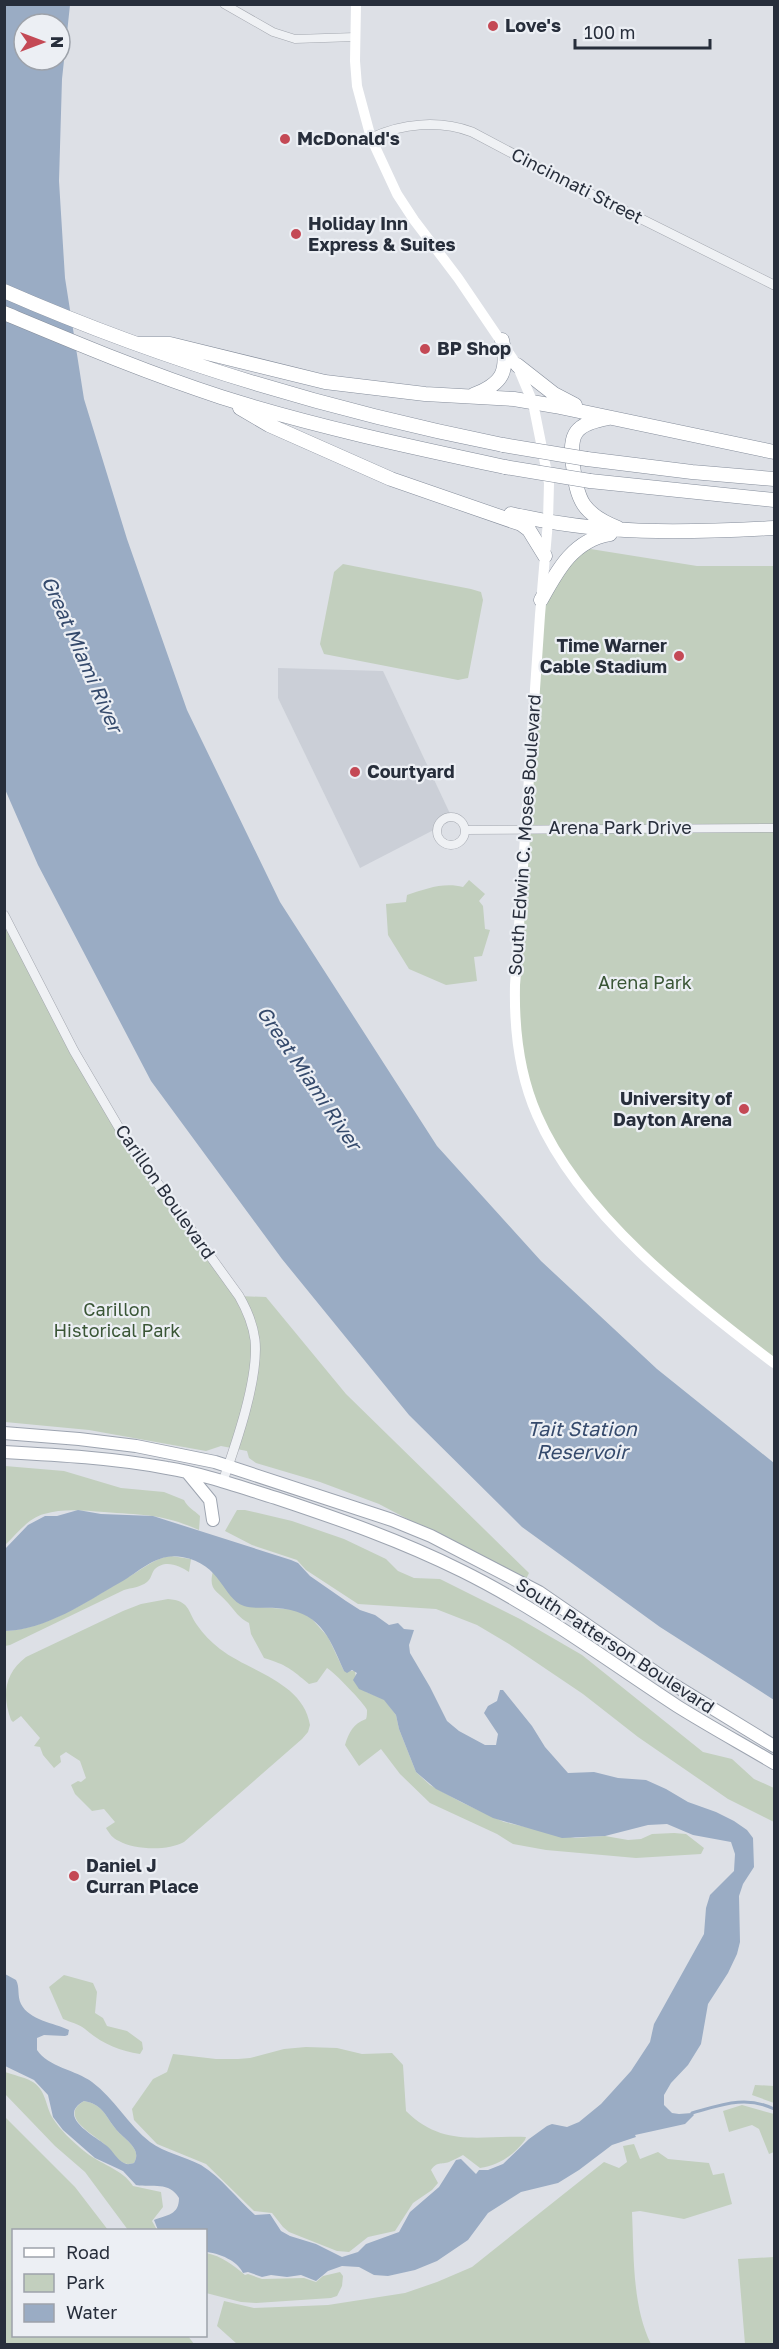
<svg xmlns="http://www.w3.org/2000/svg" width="779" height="2349" font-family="'Golos Text',sans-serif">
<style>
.built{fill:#cbcfd7}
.green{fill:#c2cfbe}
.water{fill:#9aacc4;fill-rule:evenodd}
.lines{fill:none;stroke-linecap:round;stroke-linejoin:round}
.stream{stroke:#9aacc4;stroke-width:3}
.minor-casing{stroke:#a3a7af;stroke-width:9}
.tertiary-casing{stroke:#a3a7af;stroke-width:10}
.primary-casing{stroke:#9da4b0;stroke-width:14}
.motorway-casing{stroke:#858d9b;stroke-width:15}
.minor{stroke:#eff1f4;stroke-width:8}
.tertiary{stroke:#eff1f4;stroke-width:9}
.secondary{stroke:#fff;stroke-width:10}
.primary{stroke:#fff;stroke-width:12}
.motorway{stroke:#fff;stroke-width:14}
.motorway-bridge-casing{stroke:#858d9b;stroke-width:15;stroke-linecap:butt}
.motorway-bridge{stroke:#fff;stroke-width:14}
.poi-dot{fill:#c44955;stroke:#eceff4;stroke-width:2}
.labels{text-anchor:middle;stroke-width:4.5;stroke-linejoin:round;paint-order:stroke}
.poi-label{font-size:18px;font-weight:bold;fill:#272e3b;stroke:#eceff4;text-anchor:start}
.street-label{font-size:18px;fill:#272e3b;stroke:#eceff4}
.park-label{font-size:18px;fill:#3a5636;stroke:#eceff4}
.water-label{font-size:20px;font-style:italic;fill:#354a6c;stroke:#eceff4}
</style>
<rect width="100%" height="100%" fill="#dde0e6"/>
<path class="built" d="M 278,668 L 383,671 L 453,820 L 360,868 L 278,698 Z"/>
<path class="green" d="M 578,547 L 697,566 L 774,566 L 774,1363 L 748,1344 L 605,1216 L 545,1132 L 517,1040 L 540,615 Z
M 343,564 L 471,589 L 481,592 L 483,600 L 468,678 L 458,680 L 324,654 L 320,644 L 334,572 Z
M 469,880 L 485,894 L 479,901 L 483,906 L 485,929 L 490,930 L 482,956 L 474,957 L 477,981 L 446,985 L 409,969 L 388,935 L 386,904 L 406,902 L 407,895 C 425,889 444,882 463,887 Z
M 4,915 L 99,1094 L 239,1296 L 266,1297 L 346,1394 L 529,1573 L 525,1581 L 379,1504 L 320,1482 L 256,1463 L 249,1458 L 247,1451 L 221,1446 L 206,1451 L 89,1430 L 5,1422 Z
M 5,1466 L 64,1471 L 121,1488 L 164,1492 L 184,1500 C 188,1508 194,1510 200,1516 L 199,1530 C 163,1514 143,1515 104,1512 C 84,1511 65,1508 44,1514 C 28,1518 16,1535 5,1545 Z
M 237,1510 L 245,1510 L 292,1521 L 344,1539 L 386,1559 L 398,1571 L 414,1578 L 440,1579 L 520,1619 L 582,1655 L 703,1752 L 732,1759 L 754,1779 L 774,1788 L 774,1822 L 728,1799 L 638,1737 L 583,1694 L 509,1644 L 477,1625 L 436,1609 L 358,1604 L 306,1570 L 297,1560 L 252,1545 L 225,1531 Z
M 171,1556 L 191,1559 L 189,1572 C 179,1565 164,1559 154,1570 C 151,1575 151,1579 147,1582 C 141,1587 131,1588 124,1590 L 10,1645 L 5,1646 L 4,1631 C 47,1630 94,1597 130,1576 C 144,1568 155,1558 171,1556 Z
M 213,1571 L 260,1607 L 297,1610 L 311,1618 L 328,1637 L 344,1671 L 355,1671 L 356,1678 L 366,1692 L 384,1699 L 396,1715 L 399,1729 L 416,1772 L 430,1785 L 461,1802 L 504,1822 L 575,1838 L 605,1836 L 628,1840 L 641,1839 L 652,1834 L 674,1833 L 686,1834 L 704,1848 L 701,1854 L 636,1858 L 546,1850 L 513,1844 L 497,1834 L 430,1803 L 400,1774 L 381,1749 L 359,1766 L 345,1745 C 349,1732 353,1724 366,1719 C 367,1717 367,1712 367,1710 C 365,1704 333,1671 327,1668 L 317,1682 L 309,1684 C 291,1669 287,1665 264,1658 L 251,1634 L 249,1623 C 239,1618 235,1611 228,1603 C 217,1590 208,1591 213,1571 Z
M 168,1599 C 190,1601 187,1610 197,1625 C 203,1634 211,1642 220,1649 C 250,1672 303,1682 310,1725 L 308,1732 L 302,1739 L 184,1842 C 168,1851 135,1850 119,1841 C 113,1839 109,1833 106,1828 L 115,1822 L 104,1809 L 92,1811 L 75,1794 L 71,1785 L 78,1781 L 81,1782 L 86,1778 L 80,1761 L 66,1752 L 60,1756 L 61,1762 L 54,1768 L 43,1755 L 40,1747 L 34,1746 L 40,1738 L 21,1716 L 13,1722 L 11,1720 C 2,1695 4,1674 26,1657 L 123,1611 L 141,1604 Z
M 64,1975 L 93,1983 L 97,1992 L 95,2013 L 103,2018 L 107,2026 L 127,2031 L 142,2042 L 143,2049 L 140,2054 C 119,2051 101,2043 85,2029 C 79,2024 70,2022 63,2019 L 49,1987 Z
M 306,2047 L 337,2048 L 362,2054 L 392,2053 L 403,2065 L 406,2111 C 443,2148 480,2135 526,2137 L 525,2140 C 513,2156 499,2165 480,2168 L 463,2155 C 459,2157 454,2160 449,2162 C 441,2165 437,2161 431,2170 L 438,2183 L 432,2190 L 413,2203 L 395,2231 L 368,2237 L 349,2252 L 337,2251 L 289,2232 L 283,2227 L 272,2213 L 254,2211 L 206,2164 L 157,2144 L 134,2120 L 132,2109 L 153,2079 L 167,2072 L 173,2054 L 216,2059 L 238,2059 L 250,2058 L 284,2049 Z
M 5,2072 C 13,2075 24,2077 31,2081 C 46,2089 45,2104 52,2117 C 60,2130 72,2141 84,2151 C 99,2164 123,2169 133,2186 L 161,2192 L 163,2207 L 152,2221 L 157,2230 L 128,2230 L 85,2172 L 55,2146 L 5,2094 Z
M 755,2085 L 774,2086 L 774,2103 L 752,2095 Z
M 84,2101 C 102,2104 105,2115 115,2128 C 123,2139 143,2148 134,2163 C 129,2164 128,2165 124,2163 C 116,2160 110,2149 103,2143 C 93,2134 58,2116 84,2101 Z
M 742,2105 L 774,2114 L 774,2152 L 769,2154 L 759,2129 L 752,2125 L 729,2132 L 723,2111 Z
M 4,2116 L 75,2187 L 108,2230 L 14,2230 L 14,2336 L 188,2336 L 194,2344 L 5,2344 Z
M 634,2144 L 640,2159 L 658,2152 L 668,2159 L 709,2163 L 713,2175 L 724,2173 L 732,2204 L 684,2219 L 640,2211 L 632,2212 C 634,2255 632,2306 651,2344 L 237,2344 L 217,2326 L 224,2301 L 254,2308 L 328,2305 L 405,2293 L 437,2282 L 472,2267 L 604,2162 L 619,2168 L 627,2162 L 623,2146 Z
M 206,2253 C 222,2256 233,2265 245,2275 L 248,2274 L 262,2279 L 304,2278 L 316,2282 L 323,2276 L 340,2272 L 343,2276 L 342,2286 L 337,2296 L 331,2298 L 256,2303 L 241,2302 L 206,2293 Z
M 774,2257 L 774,2344 L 745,2344 L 738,2259 Z"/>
<path class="water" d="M 4,5 L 70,5 L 62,79 L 59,181 L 65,278 L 84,399 L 127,539 L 187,710 L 280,902 L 437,1146 L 541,1261 L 657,1369 L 774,1463 L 774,1700 L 660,1627 L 522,1527 L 409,1415 L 282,1259 L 151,1081 L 38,865 L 4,787 ZM 24,24 L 60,24 L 60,60 L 24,60 Z
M 78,1510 L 101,1514 L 153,1516 L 291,1560 L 298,1563 L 310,1576 L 346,1601 L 360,1610 L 375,1615 L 389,1625 L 398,1623 L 404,1629 L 414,1630 L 409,1645 L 410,1653 L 430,1687 L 447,1721 L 459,1731 L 485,1745 L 496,1745 L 498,1734 L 484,1713 L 488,1706 L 497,1701 L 500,1690 L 503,1690 L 532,1726 L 545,1747 L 568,1773 L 594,1772 L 618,1778 L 646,1780 L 666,1789 L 688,1802 L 716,1812 L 734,1821 L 747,1830 L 753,1838 L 754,1867 L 743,1884 L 739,1896 L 740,1942 L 737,1954 L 728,1973 L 708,2004 L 701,2044 L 688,2065 L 671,2083 L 664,2095 L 664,2105 L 672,2113 L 679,2114 L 692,2113 L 694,2115 L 685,2124 L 635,2135 L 636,2137 L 612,2145 L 579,2170 L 558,2183 L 521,2192 L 488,2213 L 468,2240 L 437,2261 L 415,2270 L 388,2276 L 374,2275 L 359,2267 L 342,2266 L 328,2271 L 316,2281 L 301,2275 L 287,2277 L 271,2275 L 262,2277 L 248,2272 L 243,2273 C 238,2261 219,2253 206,2252 L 206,2230 L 158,2230 L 154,2220 C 167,2215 179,2215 179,2198 C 169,2181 153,2188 136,2185 L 123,2171 L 95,2158 L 63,2130 L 53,2117 L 48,2095 L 34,2080 L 5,2066 L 5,1974 L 16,1980 C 20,1987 17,1996 21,2004 C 29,2020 54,2023 69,2030 L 68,2035 L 65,2036 L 44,2035 L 37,2038 L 37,2050 C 48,2067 76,2070 92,2082 C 115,2099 128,2125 150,2142 C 165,2153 184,2156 201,2165 C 222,2178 237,2199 255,2215 L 270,2214 L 281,2231 L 290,2236 L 316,2244 L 342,2257 L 358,2252 L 366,2244 L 399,2232 L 410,2212 L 439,2187 L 456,2160 L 461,2159 L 476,2174 L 479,2170 L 488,2170 L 503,2164 L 529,2139 L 547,2126 L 552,2124 L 567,2127 L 579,2122 L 601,2104 L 631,2071 L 650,2042 L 654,2024 L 704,1934 L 706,1908 L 710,1895 L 734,1871 L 735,1854 L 731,1842 L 693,1835 L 667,1824 L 648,1825 L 605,1836 L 562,1838 L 493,1818 L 436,1789 L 416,1772 L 399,1729 L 396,1715 L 384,1700 L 359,1689 L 353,1680 L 357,1673 L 352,1670 L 347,1673 L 344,1671 C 328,1634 319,1611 276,1608 C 266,1607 253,1609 244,1606 C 222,1598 222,1564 182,1557 C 158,1552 140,1571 121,1582 C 86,1602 46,1630 5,1631 L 5,1549 L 28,1525 L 45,1516 L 57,1516 ZM 84,2101 C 102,2104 105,2115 115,2128 C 123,2139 143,2148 134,2163 C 129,2164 128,2165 124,2163 C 117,2160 113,2151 107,2146 C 97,2137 55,2117 84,2101 Z"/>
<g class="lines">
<path class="stream" d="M 692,2113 C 721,2105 746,2095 774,2109"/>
<defs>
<path id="minor" d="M 224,4 L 273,32 L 295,39 L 355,37
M437 831a14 14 0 1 1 28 0a14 14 0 1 1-28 0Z
M 465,830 L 774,828"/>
<path id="tertiary" d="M 371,138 C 402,123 440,120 472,132 L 563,180 L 774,285
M 4,915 L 74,1051 L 125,1138 L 239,1296 C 247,1310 253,1324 255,1340 C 259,1378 236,1444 223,1481"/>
<path id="primary" d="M 4,1433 L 79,1439 L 136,1446 L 215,1462 L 392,1520 L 431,1536 L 539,1592 L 671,1683 L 774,1746
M 4,1452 C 59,1455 113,1458 167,1468 C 204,1474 240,1487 276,1498 C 339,1519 402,1541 462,1571 C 539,1609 605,1659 677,1706 C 709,1726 742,1744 774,1763
M 187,1472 L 210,1500 L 213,1520"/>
<path id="motorway" d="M 4,291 C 164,361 332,411 503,445
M 4,313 C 76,343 147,373 221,397 C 313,426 411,447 505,467
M 139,344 L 170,344 L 325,382 L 425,394 L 514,399 L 555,406 L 774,452
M 517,365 L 554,394 L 575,405
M 473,395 C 503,384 509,371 502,340
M 240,408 L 269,425 L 391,479 L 521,524 L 529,530 L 545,556
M 608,418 C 575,424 569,433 573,465 C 577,501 583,514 618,528
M 587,459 L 692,472 L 774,479
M 590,481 L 774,500
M 511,514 C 600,535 684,533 774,528
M 541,600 C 557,571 573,540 610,534"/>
</defs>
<use href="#minor" class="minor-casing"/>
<use href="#tertiary" class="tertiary-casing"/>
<use href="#primary" class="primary-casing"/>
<use href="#motorway" class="motorway-casing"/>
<use href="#minor" class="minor"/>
<use href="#tertiary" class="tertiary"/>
<path class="secondary" d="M 356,4 L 355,61 L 357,86 L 371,138 L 397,194 L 414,220 L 458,278 L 517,365 L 533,403 L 549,483 L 548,521 L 540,615 L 515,985 C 514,1029 519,1074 537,1115 C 580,1214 689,1299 774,1363"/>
<use href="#primary" class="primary"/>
<use href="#motorway" class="motorway"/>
<defs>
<path id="motorway-bridge" d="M 503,445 L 587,459
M 505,467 L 590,481"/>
</defs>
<use href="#motorway-bridge" class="motorway-bridge-casing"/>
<use href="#motorway-bridge" class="motorway-bridge"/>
</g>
<g class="poi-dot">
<circle cx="493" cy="26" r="6"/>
<circle cx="285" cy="139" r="6"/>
<circle cx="296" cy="234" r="6"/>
<circle cx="425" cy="349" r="6"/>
<circle cx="679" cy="656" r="6"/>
<circle cx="355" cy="772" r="6"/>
<circle cx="744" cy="1109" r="6"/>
<circle cx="74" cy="1876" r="6"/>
</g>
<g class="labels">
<g class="poi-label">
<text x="505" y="32">Love's</text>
<text x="297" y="145">McDonald's</text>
<text x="308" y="230">Holiday Inn<tspan x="308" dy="21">Express &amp; Suites</tspan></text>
<text x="437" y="355">BP Shop</text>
<text x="667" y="652" text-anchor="end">Time Warner<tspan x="667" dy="21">Cable Stadium</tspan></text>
<text x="367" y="778">Courtyard</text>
<text x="732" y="1105" text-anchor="end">University of<tspan x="732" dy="21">Dayton Arena</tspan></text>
<text x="86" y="1872">Daniel J<tspan x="86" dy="21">Curran Place</tspan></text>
</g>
<g class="street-label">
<text transform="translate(577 186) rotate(27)" y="6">Cincinnati Street</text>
<text x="620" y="834">Arena Park Drive</text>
<text transform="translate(525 835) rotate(-86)" y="6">South Edwin C. Moses Boulevard</text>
<text transform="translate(165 1192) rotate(55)" y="6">Carillon Boulevard</text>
<text transform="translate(615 1646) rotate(33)" y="6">South Patterson Boulevard</text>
</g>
<g class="park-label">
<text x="645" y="989">Arena Park</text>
<text x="117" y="1316">Carillon<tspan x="117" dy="21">Historical Park</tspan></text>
</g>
<g class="water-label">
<text transform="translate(82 654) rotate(66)" y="7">Great Miami River</text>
<text transform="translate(309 1078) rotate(56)" y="7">Great Miami River</text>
<text x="582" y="1436">Tait Station<tspan x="582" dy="23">Reservoir</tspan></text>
</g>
</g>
<rect width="779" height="2349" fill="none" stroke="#272e3b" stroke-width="12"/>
<rect x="12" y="2229" width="195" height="108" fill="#eceff4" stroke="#9da2aa" stroke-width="1.5"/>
<rect x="24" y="2248" width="30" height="9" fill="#ffffff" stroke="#9da2aa" stroke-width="1.5"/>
<text x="66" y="2259" font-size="18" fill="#272e3b">Road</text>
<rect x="24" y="2274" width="30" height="18" fill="#c2cfbe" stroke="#9da2aa" stroke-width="1.5"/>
<text x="66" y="2289" font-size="18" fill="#272e3b">Park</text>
<rect x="24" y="2304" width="30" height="18" fill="#9aacc4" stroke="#9da2aa" stroke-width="1.5"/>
<text x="66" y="2319" font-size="18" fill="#272e3b">Water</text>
<g transform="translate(42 42) rotate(90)"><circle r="28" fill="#eceff4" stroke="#9da2aa" stroke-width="1.5"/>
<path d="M0-4.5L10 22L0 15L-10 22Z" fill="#c44955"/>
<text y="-9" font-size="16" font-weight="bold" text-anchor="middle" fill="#272e3b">N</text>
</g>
<path d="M575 39v9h135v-9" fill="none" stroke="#272e3b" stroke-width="3"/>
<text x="584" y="39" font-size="18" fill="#272e3b" stroke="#eceff4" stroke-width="4.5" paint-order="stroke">100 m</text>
</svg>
